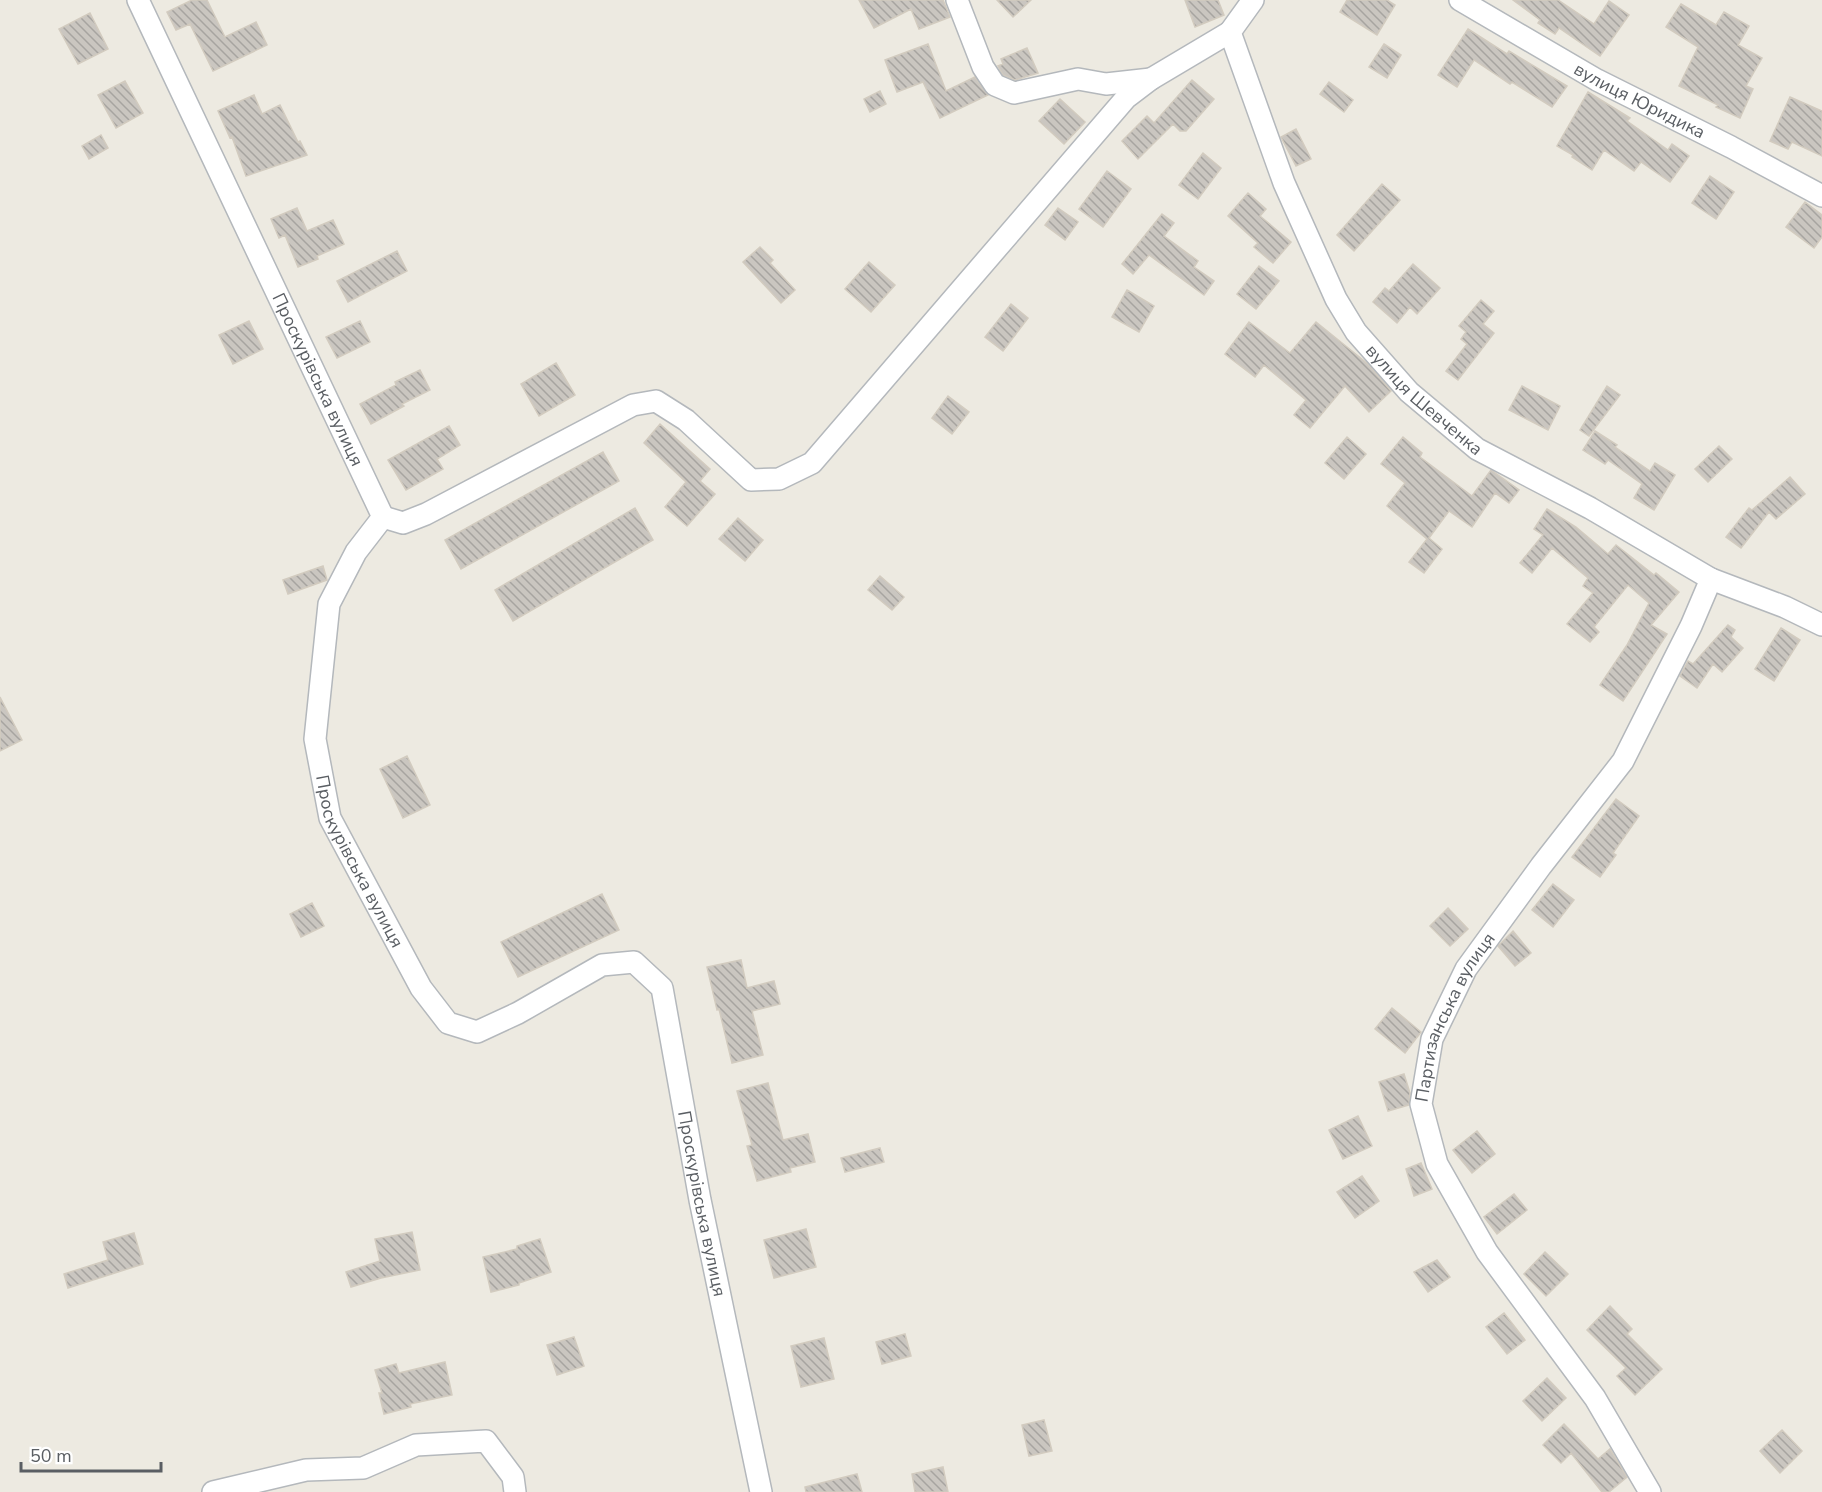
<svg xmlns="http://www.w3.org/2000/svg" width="1822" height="1492" font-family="'Nunito Sans',sans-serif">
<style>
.building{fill:url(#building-back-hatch);stroke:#d2cbbf;stroke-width:1.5}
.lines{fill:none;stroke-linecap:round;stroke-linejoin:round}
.minor-casing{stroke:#b4b8bc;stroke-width:24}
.minor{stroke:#fff;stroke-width:21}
.labels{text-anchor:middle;stroke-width:4.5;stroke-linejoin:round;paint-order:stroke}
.street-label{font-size:18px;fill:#5a5e63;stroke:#fff}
</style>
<defs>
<pattern id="building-back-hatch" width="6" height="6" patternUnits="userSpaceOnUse" patternTransform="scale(1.5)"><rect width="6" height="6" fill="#cac6c0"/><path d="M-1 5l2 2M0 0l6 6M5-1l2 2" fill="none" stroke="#a7a4a0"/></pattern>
</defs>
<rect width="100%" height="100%" fill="#edeae1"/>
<path class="building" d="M 192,0 L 207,0 L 225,37 L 256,22 L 267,45 L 213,71 L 190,24 L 176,30 L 167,12 Z
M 859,0 L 943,0 L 950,17 L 919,29 L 911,9 L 874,28 Z
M 997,0 L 1031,0 L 1013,17 Z
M 1185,0 L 1218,0 L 1224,15 L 1195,27 Z
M 1347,0 L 1387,0 L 1395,5 L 1377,35 L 1340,12 Z
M 1513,0 L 1558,0 L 1594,24 L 1609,1 L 1629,15 L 1600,56 L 1559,28 L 1555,34 L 1538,23 L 1540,20 Z
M 1681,4 L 1716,25 L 1724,12 L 1749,26 L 1738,45 L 1762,58 L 1746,86 L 1753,89 L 1740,118 L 1716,107 L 1718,105 L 1679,86 L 1698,47 L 1666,27 Z
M 90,13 L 108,49 L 78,64 L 59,29 Z
M 1468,29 L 1507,54 L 1509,51 L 1567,86 L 1552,107 L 1512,82 L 1510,84 L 1474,60 L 1457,87 L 1438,75 Z
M 928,44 L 946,91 L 975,77 L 988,95 L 940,118 L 923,82 L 897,92 L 885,60 Z
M 1384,44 L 1401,55 L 1387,78 L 1369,67 Z
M 1027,48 L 1038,73 L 1015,80 L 1003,75 L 998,66 L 1003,64 L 1001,59 Z
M 1192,80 L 1214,99 L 1186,131 L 1180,131 L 1173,124 L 1138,159 L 1122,141 L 1147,116 L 1154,123 Z
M 125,81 L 143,113 L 116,128 L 98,95 Z
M 1329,82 L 1353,100 L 1344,112 L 1320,94 Z
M 880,91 L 886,104 L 870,112 L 864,99 Z
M 1588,92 L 1630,118 L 1627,121 L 1668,150 L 1672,144 L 1689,156 L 1670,182 L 1641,162 L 1634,171 L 1604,150 L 1592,170 L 1572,157 L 1573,155 L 1557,146 Z
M 254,95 L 262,114 L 280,105 L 298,142 L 300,141 L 307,155 L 246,176 L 232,137 L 230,138 L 218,111 Z
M 1790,97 L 1822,111 L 1822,156 L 1792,142 L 1788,149 L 1770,141 Z
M 1060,99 L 1085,122 L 1064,144 L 1039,121 Z
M 1296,129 L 1311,159 L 1296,166 L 1281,137 Z
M 101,135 L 108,148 L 89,159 L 82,146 Z
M 1203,153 L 1221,168 L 1198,199 L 1179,185 Z
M 1107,171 L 1131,189 L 1103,227 L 1079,209 Z
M 1710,176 L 1734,192 L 1716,219 L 1692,203 Z
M 1382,184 L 1400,200 L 1354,251 L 1337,235 Z
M 1248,193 L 1266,209 L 1260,216 L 1291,242 L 1273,263 L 1254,247 L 1258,243 L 1228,216 Z
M 1805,202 L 1822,215 L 1822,237 L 1814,248 L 1786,227 Z
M 297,208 L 307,231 L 333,220 L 344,244 L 317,256 L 318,259 L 298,267 L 285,235 L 279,238 L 271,219 Z
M 1058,208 L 1078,222 L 1065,240 L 1045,225 Z
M 1162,214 L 1174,223 L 1164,236 L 1198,261 L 1194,267 L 1214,281 L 1204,295 L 1149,255 L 1133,274 L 1122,264 Z
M 760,247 L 773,260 L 770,263 L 795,290 L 781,303 L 743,262 Z
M 397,251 L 407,271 L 348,302 L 337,281 Z
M 869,262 L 895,285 L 871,312 L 845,289 Z
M 1413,264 L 1440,288 L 1417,314 L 1410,307 L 1397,323 L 1373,302 L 1385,288 L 1389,291 Z
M 1259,266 L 1279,281 L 1256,309 L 1237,294 Z
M 1127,290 L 1154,306 L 1139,332 L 1112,317 Z
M 1481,300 L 1494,311 L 1483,324 L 1494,333 L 1458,380 L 1446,371 L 1467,344 L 1461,339 L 1466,332 L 1459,326 Z
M 1011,304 L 1028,318 L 1003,351 L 985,337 Z
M 249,321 L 263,349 L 233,364 L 219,335 Z
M 360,321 L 370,342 L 337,358 L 326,337 Z
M 1249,322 L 1290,353 L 1316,322 L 1368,364 L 1391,391 L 1369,412 L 1345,386 L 1310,428 L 1294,415 L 1306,400 L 1264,365 L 1255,377 L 1225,354 Z
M 556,363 L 575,395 L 539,416 L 521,384 Z
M 420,370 L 430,390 L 402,404 L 404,406 L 371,424 L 360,404 L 396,385 L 395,382 Z
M 1522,386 L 1560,406 L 1548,430 L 1509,410 Z
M 1607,386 L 1620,395 L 1589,436 L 1580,430 Z
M 948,396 L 969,412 L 952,434 L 932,418 Z
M 660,424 L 710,469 L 700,481 L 715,494 L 687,526 L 665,507 L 686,482 L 644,443 Z
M 449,426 L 460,445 L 437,459 L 443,469 L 406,490 L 388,460 Z
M 1595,431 L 1617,445 L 1615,447 L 1650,471 L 1655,463 L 1675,475 L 1654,510 L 1634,498 L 1642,484 L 1608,460 L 1605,464 L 1583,450 Z
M 1347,437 L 1366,454 L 1344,479 L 1325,463 Z
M 1403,437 L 1422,453 L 1420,457 L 1472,496 L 1491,470 L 1519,490 L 1509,503 L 1495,493 L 1472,527 L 1449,511 L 1429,538 L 1442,549 L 1424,573 L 1409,562 L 1427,539 L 1387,506 L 1405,483 L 1381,464 Z
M 1719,446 L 1732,459 L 1708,482 L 1695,469 Z
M 603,452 L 619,481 L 461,569 L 445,540 Z
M 1790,477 L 1805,494 L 1776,519 L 1769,512 L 1741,548 L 1726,537 L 1749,508 L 1752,510 Z
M 635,508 L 653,540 L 513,621 L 495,590 Z
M 1547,509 L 1576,527 L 1608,554 L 1616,545 L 1654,575 L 1656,573 L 1679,592 L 1651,625 L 1667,634 L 1623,701 L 1600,685 L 1627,645 L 1649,603 L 1628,585 L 1594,627 L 1599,632 L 1590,642 L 1567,624 L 1593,593 L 1583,586 L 1588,578 L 1552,548 L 1532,573 L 1520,563 L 1543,535 L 1534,529 Z
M 738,518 L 763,540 L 745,561 L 719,539 Z
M 323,566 L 327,580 L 288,594 L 283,580 Z
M 880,576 L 904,597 L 892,610 L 868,590 Z
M 1728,625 L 1735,630 L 1731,637 L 1743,648 L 1722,672 L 1713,664 L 1697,688 L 1680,676 L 1688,661 L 1693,664 Z
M 1781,628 L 1800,640 L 1774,681 L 1755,669 Z
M 0,697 L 22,740 L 0,751 Z
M 407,756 L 430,805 L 403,818 L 380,769 Z
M 1616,799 L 1639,816 L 1613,853 L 1616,855 L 1600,877 L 1572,857 Z
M 1553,884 L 1574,900 L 1553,927 L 1532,910 Z
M 602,894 L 619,930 L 518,977 L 501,942 Z
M 312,903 L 324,926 L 301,937 L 290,914 Z
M 1448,908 L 1468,929 L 1450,946 L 1430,926 Z
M 1513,931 L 1531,953 L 1515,966 L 1498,946 Z
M 741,960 L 747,988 L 774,981 L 780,1004 L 752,1011 L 763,1055 L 732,1063 L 719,1009 L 717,1010 L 707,967 Z
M 1392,1008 L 1421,1032 L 1405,1053 L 1375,1029 Z
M 1404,1074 L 1410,1093 L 1409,1105 L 1388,1111 L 1379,1082 Z
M 768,1083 L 783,1140 L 808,1134 L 815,1162 L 790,1168 L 791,1172 L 757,1181 L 747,1146 L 752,1145 L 737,1091 Z
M 1358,1116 L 1372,1146 L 1343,1159 L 1329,1130 Z
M 1477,1131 L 1495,1154 L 1472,1173 L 1453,1150 Z
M 880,1148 L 884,1162 L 845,1172 L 841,1158 Z
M 1421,1163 L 1432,1189 L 1414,1196 L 1406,1169 Z
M 1362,1176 L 1379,1201 L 1355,1218 L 1337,1192 Z
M 1514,1194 L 1527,1210 L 1497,1234 L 1484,1217 Z
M 806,1229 L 816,1267 L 774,1278 L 764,1240 Z
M 412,1232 L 420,1270 L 381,1278 L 351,1287 L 346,1272 L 380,1261 L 375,1239 Z
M 134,1233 L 143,1264 L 68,1288 L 64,1274 L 108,1260 L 103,1242 Z
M 540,1239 L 551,1272 L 519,1283 L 519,1285 L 491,1292 L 483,1257 L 517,1249 L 517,1246 Z
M 1545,1252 L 1568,1274 L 1546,1296 L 1524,1274 Z
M 1437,1260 L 1450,1277 L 1428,1292 L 1414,1272 Z
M 1610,1306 L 1632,1329 L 1627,1334 L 1662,1369 L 1635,1395 L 1617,1376 L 1626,1368 L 1587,1330 Z
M 1504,1313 L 1525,1340 L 1507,1354 L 1486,1327 Z
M 905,1334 L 911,1356 L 882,1364 L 876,1342 Z
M 574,1337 L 584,1366 L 557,1375 L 547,1345 Z
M 824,1338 L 834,1379 L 801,1387 L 791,1346 Z
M 445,1362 L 452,1395 L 410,1404 L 411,1407 L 384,1414 L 379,1393 L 382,1393 L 375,1370 L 396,1364 L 399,1373 Z
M 1547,1378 L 1566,1398 L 1542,1421 L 1523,1401 Z
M 1044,1420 L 1052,1451 L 1029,1456 L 1022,1425 Z
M 1564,1424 L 1598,1459 L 1610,1449 L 1627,1477 L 1609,1492 L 1602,1492 L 1571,1453 L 1561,1463 L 1543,1445 Z
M 1782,1430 L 1802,1451 L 1780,1473 L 1760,1451 Z
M 943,1467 L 948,1492 L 915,1492 L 912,1474 Z
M 857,1474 L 862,1492 L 806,1492 L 805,1487 Z"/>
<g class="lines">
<defs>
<g id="minor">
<path id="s1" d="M 138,0 L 383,517 L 356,552 L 329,604 L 315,739 L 330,818 L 421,988 L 448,1023 L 477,1032 L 518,1013 L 602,965 L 634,962 L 662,988 L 700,1200 L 761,1492"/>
<path d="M 957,0 L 983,67 L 995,85 L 1014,93 L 1078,79 L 1106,84 L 1151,79"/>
<path id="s2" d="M 1253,0 L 1230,32 L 1284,183 L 1336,299 L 1356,332 L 1409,392 L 1477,449 L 1590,508 L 1711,579 L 1785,607 L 1822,625"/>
<path id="s3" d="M 1460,0 L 1597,80 L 1731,147 L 1822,196"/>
<path d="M 383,517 L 403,523 L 426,514 L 633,405 L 656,401 L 686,420 L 751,480 L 779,479 L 812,463 L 1126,98 L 1151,79 L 1230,32"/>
<path d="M 213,1492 L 306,1470 L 363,1468 L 416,1445 L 486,1441 L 513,1477 L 515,1492"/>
<path id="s4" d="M 1650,1492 L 1595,1398 L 1487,1252 L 1437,1164 L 1421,1104 L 1432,1039 L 1466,969 L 1541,866 L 1623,761 L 1691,626 L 1711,579"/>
</g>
</defs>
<use href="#minor" class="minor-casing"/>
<use href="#minor" class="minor"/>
</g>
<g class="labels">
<g class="street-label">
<text dy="6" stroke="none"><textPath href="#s3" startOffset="206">вулиця Юридика</textPath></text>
<text dy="6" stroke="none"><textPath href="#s1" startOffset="420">Проскурівська вулиця</textPath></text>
<text dy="6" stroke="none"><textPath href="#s2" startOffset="462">вулиця Шевченка</textPath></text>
<text dy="6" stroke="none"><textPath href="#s1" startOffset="942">Проскурівська вулиця</textPath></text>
<text dy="6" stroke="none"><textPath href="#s4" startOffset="548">Партизанська вулиця</textPath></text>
<text dy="6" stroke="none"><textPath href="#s1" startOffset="1590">Проскурівська вулиця</textPath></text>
</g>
</g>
<path d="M21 1462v9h140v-9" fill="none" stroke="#5a5e63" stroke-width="3"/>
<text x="30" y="1462" font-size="18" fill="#5a5e63" stroke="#ffffff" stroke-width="4.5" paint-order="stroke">50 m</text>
</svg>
